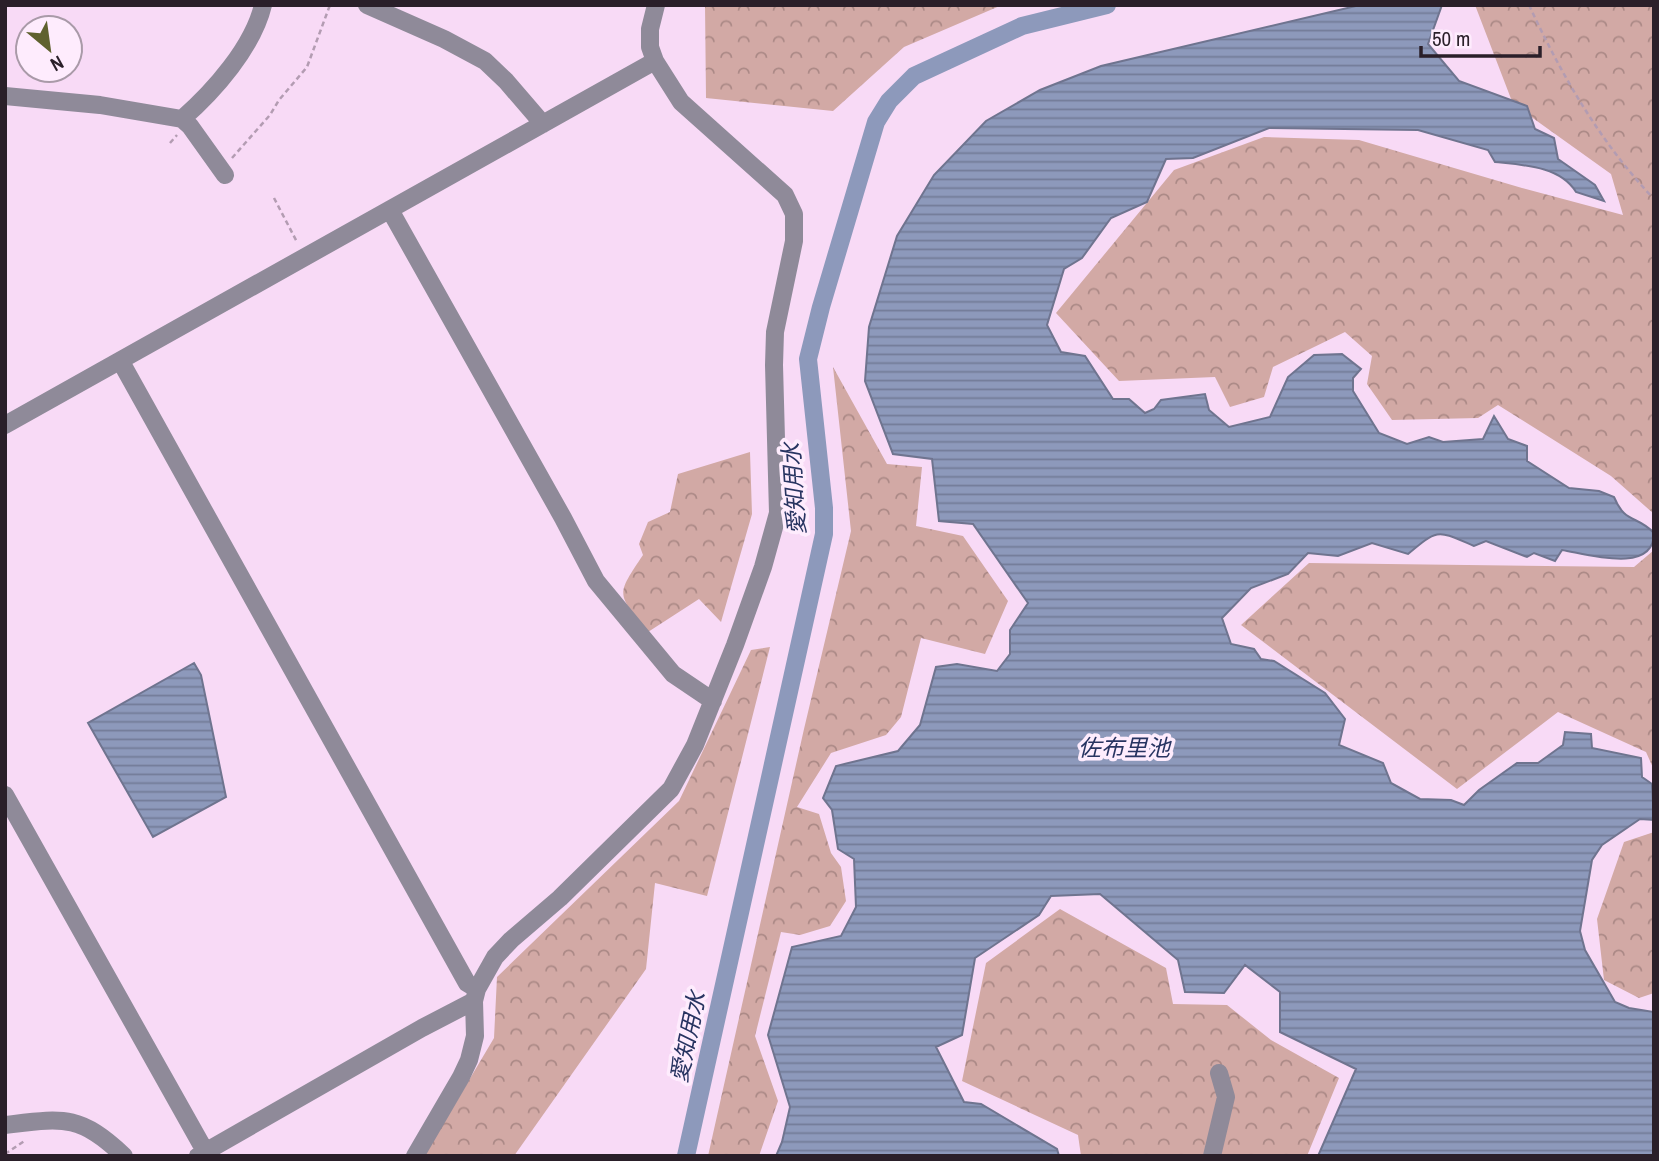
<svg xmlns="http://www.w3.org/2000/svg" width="1659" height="1161" font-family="'Archivo Narrow','Noto Sans JP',sans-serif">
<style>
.forest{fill:url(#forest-crowns)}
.water{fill:url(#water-rules);stroke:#6f748f;stroke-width:2}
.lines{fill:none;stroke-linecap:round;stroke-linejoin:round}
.canal{stroke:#8d99bb;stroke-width:18}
.path{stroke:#b39cb2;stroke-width:2.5;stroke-dasharray:5 3.5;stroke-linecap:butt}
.minor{stroke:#8f8a99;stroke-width:18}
.labels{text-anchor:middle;stroke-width:7;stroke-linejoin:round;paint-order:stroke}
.water-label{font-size:23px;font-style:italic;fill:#283461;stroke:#feecfd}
</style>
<defs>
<pattern id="forest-crowns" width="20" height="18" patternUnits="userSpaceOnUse" patternTransform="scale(1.75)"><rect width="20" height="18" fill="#d2a9a5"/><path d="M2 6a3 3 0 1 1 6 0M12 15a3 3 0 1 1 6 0" fill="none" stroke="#ab8986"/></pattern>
<pattern id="water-rules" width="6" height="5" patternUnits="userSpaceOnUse" patternTransform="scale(1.75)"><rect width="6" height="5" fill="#8d99bb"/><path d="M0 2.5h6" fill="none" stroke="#737c98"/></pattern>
</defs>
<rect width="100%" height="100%" fill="#f8daf6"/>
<path class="forest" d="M 705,5 L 1002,5 L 904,47 L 833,111 L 706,98 Z
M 1475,5 L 1654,5 L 1654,514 L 1611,476 L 1498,405 L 1478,418 L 1392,420 L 1367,384 L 1372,356 L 1345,332 L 1273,367 L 1264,397 L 1230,407 L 1215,377 L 1119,381 L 1056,313 L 1174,170 L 1264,137 L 1359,140 L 1522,188 L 1623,215 L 1611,174 L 1513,104 Z
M 833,367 L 887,464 L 922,467 L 916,526 L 963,536 L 1008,601 L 985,654 L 921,638 L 901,717 L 886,735 L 831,753 L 797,807 L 819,814 L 831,853 L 841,867 L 846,901 L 830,926 L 800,935 L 781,932 L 755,1036 L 778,1101 L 759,1156 L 708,1156 L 804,729 L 851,531 Z
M 750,452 L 752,514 L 721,622 L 699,599 L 648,632 C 617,593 615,597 643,555 L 639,544 L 648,522 L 670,512 L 678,474 Z
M 1654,550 L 1654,770 L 1646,752 L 1558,712 L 1457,789 L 1241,625 L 1309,563 L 1634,567 Z
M 770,647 L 707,896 L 655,883 L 646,969 L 514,1156 L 424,1156 L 494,1038 L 497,977 L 679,801 L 751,650 Z
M 1654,832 L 1654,993 L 1639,998 L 1604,980 L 1597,919 L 1624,842 Z
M 1060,909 L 1166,968 L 1173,1004 L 1227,1005 L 1271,1040 L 1339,1078 L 1307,1156 L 1081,1156 L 1078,1135 L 962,1081 L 986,963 Z"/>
<path class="water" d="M 1360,5 L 1442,5 L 1428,44 L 1459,81 L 1527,106 L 1535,129 L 1554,138 L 1558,159 L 1595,185 L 1604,201 L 1576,192 C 1560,166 1523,165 1495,162 L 1488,150 L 1418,130 L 1269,128 L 1193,158 L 1166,159 L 1147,202 L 1111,218 L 1082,258 L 1064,269 L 1047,325 L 1061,352 L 1085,356 L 1113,399 L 1129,399 L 1145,413 L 1154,409 L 1161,400 L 1205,394 L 1209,410 L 1229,427 L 1270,417 L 1288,377 L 1314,355 L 1342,354 L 1361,369 L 1353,378 L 1353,391 L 1379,433 L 1407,444 L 1429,437 L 1443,442 L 1483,439 L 1494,416 L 1508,439 L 1527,446 L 1527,461 L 1569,488 L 1599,491 L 1614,497 C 1625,524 1637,515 1654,533 C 1654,575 1587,554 1562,550 L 1555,561 L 1534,553 L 1527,557 L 1486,541 L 1474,546 C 1437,530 1439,528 1408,554 L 1372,543 L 1338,556 L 1308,553 L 1288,574 L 1251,588 L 1222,618 L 1231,644 L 1254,649 L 1261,659 L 1274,661 L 1325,693 L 1345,719 L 1339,745 L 1383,763 L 1391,783 L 1420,799 L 1451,800 L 1464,805 L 1479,790 L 1517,763 L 1538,763 L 1563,745 L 1565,732 L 1591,734 L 1592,748 L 1641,758 L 1642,777 L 1652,784 L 1654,820 L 1640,819 L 1602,845 L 1592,860 L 1580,931 L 1585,950 L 1615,1002 L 1629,1008 L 1654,1012 L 1654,1156 L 1318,1156 L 1356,1069 L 1280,1032 L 1280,992 L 1245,965 L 1224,993 L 1185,992 L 1178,960 L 1100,894 L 1051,896 L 1039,915 L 975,958 L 962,1035 L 936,1047 L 964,1102 L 981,1104 L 1057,1149 L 1059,1156 L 776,1156 L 782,1142 L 790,1107 L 768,1035 L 792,947 L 841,936 L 856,907 L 854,859 L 838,849 L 832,810 L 823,798 L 836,766 L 898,751 L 920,725 L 936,667 L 957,664 L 997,671 L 1010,654 L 1010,630 L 1028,603 L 973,524 L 939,521 L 932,459 L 893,454 L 865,381 L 869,327 L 897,236 L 934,175 L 986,121 L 1040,90 L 1101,66 Z
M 194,663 L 201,675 L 226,797 L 153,837 L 88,723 Z"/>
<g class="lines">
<path class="canal" d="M 686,1156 L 824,534 L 824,508 L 808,359 L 821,307 L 876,122 L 889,101 L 914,76 L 1022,26 L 1107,5"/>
<path class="path" d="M 1529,5 C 1562,76 1600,142 1654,199
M 170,143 L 177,135
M 232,158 L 270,115 L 279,100 L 307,67 L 330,5
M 274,198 L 297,242
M 5,1154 L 26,1140"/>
<path class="minor" d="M 367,5 L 444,39 L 485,61 L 506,81 L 543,124
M 5,96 L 100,105 L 182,119 C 214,91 253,47 263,5
M 182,119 L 190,126 L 225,175
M 390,210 L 563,518 L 596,581 L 673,674 L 713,701
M 121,362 L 467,983 L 477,989
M 5,425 L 655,61
M 5,795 L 205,1151
M 5,1125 C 64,1118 79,1114 124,1156
M 198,1156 L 422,1028 L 474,1001
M 415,1156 L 461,1077 L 469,1060 L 475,1036 L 474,1001 L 477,989 L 495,957 L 511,940 L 560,898 L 671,789 L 695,745 L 735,645 L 763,567 L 778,513 L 774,365 L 775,332 L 794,241 L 794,214 L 785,195 L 681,102 L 655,61 L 650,47 L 650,29 L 656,5
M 1212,1156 L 1226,1097 L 1219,1073"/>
</g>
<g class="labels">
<g class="water-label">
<text transform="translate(794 489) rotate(-94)" y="8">愛知用水</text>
<text x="1124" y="756">佐布里池</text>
<text transform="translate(688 1037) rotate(-78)" y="8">愛知用水</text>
</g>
</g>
<rect width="1659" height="1161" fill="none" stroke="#2a1f29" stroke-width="14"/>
<g transform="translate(49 49) rotate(151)"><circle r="33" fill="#feecfd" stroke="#a99aa8" stroke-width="2"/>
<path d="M0-5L12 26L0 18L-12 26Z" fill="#5f612e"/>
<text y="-10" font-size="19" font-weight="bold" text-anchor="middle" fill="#2a1f29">N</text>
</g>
<path d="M1421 46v10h119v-10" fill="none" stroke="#2a1f29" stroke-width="3.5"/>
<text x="1432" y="46" font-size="21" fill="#2a1f29" stroke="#feecfd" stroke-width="5" paint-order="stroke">50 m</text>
</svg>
